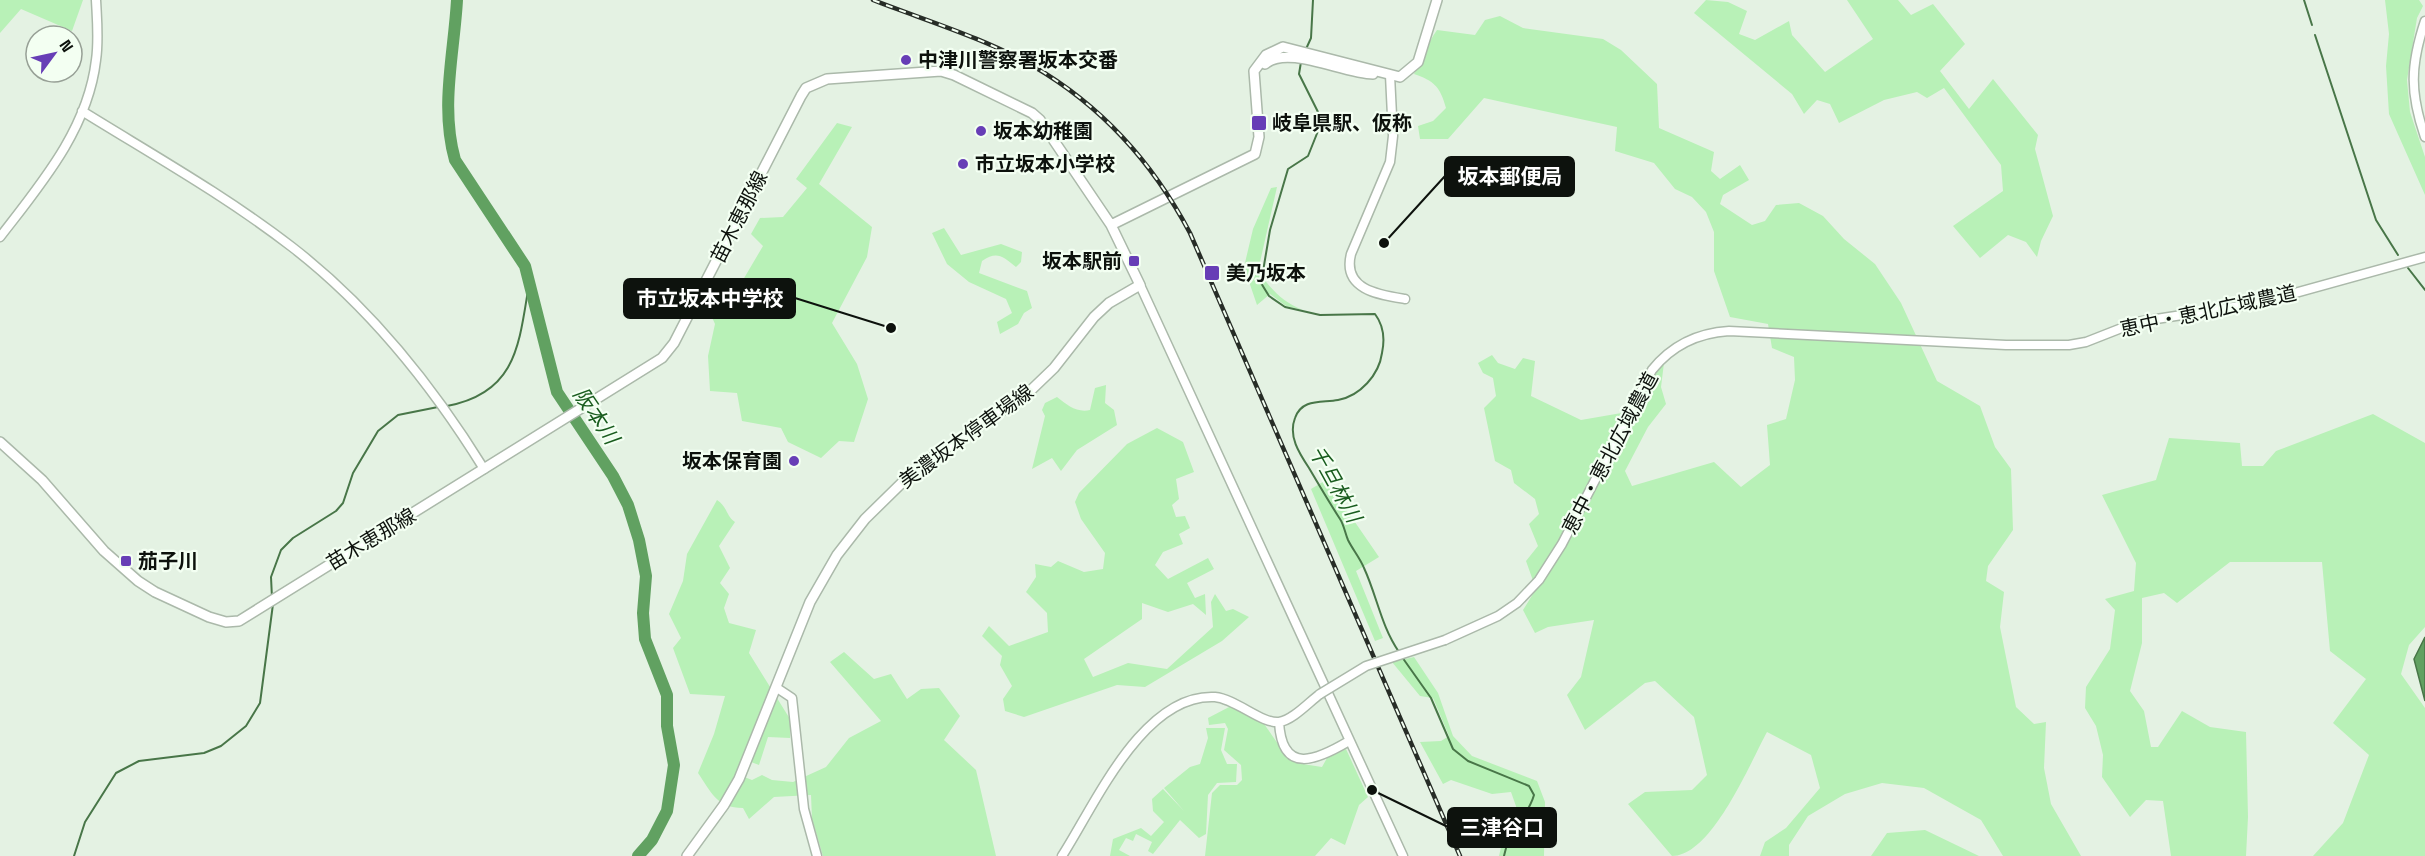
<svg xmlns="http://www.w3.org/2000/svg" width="2425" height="856" font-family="'Space Grotesk','Noto Sans JP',sans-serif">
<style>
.green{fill:#b8f1b7}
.water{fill:#61a161;stroke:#487648;stroke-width:1.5}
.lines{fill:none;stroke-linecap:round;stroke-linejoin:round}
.stream{stroke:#487648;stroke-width:2}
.river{stroke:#61a161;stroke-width:12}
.tertiary-casing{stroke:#abb9aa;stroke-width:11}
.secondary-casing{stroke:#abb9aa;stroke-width:12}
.tertiary{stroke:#fff;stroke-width:8}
.secondary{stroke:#fff;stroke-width:9}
.rail-casing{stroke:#272d27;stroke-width:4.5}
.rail{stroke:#f3fff2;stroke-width:2;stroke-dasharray:7;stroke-linecap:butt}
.tertiary-bridge-casing{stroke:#abb9aa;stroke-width:11;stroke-linecap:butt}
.tertiary-bridge{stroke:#fff;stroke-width:8}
.poi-dot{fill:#673eb6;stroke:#f3fff2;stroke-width:2}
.labels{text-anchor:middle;stroke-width:4.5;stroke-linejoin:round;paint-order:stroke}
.poi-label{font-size:20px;font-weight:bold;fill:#0d120d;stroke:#f3fff2;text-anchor:start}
.street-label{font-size:20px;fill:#0d120d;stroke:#f3fff2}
.water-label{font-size:21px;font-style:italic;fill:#195c1e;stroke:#f3fff2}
.leader{fill:none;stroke:#0d120d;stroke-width:2}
.callout-dot{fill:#0d120d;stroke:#f3fff2;stroke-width:2}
.callout{fill:#0d120d;stroke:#0d120d;stroke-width:2}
.callout-label{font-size:21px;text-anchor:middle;font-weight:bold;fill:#fff}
</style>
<rect width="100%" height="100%" fill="#e4f2e3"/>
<path class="green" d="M 0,0 L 83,0 L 72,31 L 21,9 L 0,33 Z
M 1706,0 L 1728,2 L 1747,11 L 1739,34 L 1755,40 L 1789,21 L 1792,35 L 1825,72 L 1873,39 L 1847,0 L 1898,0 L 1911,15 L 1933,4 L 1965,44 L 1940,71 L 1969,109 L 1993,79 L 2038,135 L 2035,149 L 2053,216 L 2041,241 L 2037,257 L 2026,242 L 2008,235 L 1980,258 L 1953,226 L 2003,191 L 2001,165 L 1944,88 L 1927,98 L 1917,92 L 1884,100 L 1839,123 L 1830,104 L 1817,100 L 1804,114 L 1792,94 L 1694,13 Z
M 2385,0 L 2419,0 L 2423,6 L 2417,18 L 2407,80 L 2410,112 L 2425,157 L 2425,195 L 2389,114 L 2386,66 L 2389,34 Z
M 1500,16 L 1523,28 L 1603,39 L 1621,50 L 1657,84 L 1659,128 L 1714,152 L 1711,171 L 1720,179 L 1740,165 L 1749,180 L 1723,195 L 1720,204 L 1752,225 L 1765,221 L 1776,205 L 1799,203 L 1823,216 L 1844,239 L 1875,264 L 1901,303 L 1937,381 L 1980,406 L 1995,447 L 2011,469 L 2013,530 L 1988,566 L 1986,581 L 2004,592 L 2000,627 L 2016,707 L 2034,724 L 2046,722 L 2044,768 L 2051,804 L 2081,856 L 2003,856 L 1981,820 L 1924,788 L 1882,783 L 1845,794 L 1808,816 L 1789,845 L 1789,856 L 1760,856 L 1765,842 L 1786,828 L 1820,788 L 1811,755 L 1767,732 C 1750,763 1712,856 1672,856 L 1628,804 L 1645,792 L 1692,790 L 1707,775 L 1694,717 L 1655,681 L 1645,683 L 1585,730 L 1567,695 L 1581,677 L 1594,620 L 1548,627 L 1535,633 L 1523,610 L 1536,589 L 1526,561 L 1538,546 L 1529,524 L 1539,514 L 1535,499 L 1514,483 L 1511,470 L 1495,461 L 1484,408 L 1496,396 L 1493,378 L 1483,373 L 1478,363 L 1492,355 L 1498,363 L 1515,369 L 1523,358 L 1535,361 L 1531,396 L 1581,420 L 1633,411 L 1648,380 L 1664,363 L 1661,387 L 1666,404 L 1648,427 L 1625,471 L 1632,486 L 1714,462 L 1741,487 L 1770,465 L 1767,425 L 1786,419 L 1795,380 L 1794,357 L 1772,348 L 1768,324 L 1730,317 L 1714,271 L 1714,232 L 1706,212 L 1692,197 L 1675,189 L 1654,163 L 1615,151 L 1617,127 L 1484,98 L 1448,139 L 1420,139 L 1418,126 L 1433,121 L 1446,108 C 1440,86 1434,81 1414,74 C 1423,59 1427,44 1437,30 L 1475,35 L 1485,20 Z
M 837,123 L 852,127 L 819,184 L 872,227 L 867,257 L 832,323 L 857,364 L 868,399 L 854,442 L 839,441 L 821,458 L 788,442 L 781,428 L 742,421 L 737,393 L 710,391 L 708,356 L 715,324 L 706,304 L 740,285 L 763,246 L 751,234 L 760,218 L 783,217 L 807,188 L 796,179 Z
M 1277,187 L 1258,271 C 1271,289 1281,301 1303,310 L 1286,306 L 1270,294 L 1257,305 L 1244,267 L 1253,229 L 1271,188 Z
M 944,228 L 961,255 L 1001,244 L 1022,252 L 1021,262 L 1016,267 C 1002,256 997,251 982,261 L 979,273 L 1027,291 L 1032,308 L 1024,313 L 1018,324 L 1000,334 L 997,322 L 1012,313 L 1006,299 L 969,282 L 947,264 L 932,233 Z
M 1106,385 L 1105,403 L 1114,410 L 1117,425 L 1077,450 L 1061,471 L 1052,458 L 1032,469 L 1045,416 L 1042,410 L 1045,403 L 1057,397 C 1067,405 1077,413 1090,410 L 1095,388 Z
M 2373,414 L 2425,443 L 2425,627 L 2409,645 L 2401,674 L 2425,708 L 2425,856 L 2313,856 L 2343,823 L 2369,755 L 2333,723 L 2366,679 L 2330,651 L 2322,562 L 2230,562 L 2177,603 L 2164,593 L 2142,598 L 2142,643 L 2130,691 L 2144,711 L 2151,747 L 2158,747 L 2182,711 L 2210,727 L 2246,732 L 2248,817 L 2246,856 L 2171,856 L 2163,801 L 2146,800 L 2130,817 L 2102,777 L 2103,755 L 2096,726 L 2085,708 L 2086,687 L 2110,649 L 2115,610 L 2105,599 L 2134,591 L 2136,563 L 2102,495 L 2156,480 L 2169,438 L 2240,443 L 2242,466 L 2263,466 L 2276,451 Z
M 1157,428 L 1183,442 L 1194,472 L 1176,479 L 1179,499 L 1172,505 L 1176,517 L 1185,516 L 1190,528 L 1179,534 L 1183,544 L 1163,552 L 1155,565 L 1168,579 L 1208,558 L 1214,569 L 1187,583 L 1195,598 L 1205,594 L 1206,615 L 1193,604 L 1168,612 L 1142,603 L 1142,619 L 1084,659 L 1093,677 L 1128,663 L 1167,669 L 1213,627 L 1211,602 L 1215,594 L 1226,611 L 1233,609 L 1249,617 L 1222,641 L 1145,687 L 1117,685 L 1024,717 L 1005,711 L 1003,699 L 1012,686 L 1000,665 L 1002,656 L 982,636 L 989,626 L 1009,646 L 1048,632 L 1047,613 L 1026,592 L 1036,577 L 1035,564 L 1051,567 L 1058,561 L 1084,572 L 1103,569 L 1105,553 L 1081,519 L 1075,502 L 1079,493 L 1127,444 Z
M 1326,480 L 1379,557 L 1356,571 L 1383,638 L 1375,641 L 1311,489 Z
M 717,500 C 727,506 726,516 735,522 L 719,546 L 730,568 L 720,583 L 729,594 L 724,608 L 729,623 L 756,630 L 749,653 L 790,719 L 790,738 L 768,737 L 759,765 L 743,759 L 737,774 L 752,780 L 762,775 L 772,780 L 793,782 L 826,767 L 849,738 L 881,721 L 830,662 L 844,652 L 874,679 L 891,674 L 907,699 L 921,689 L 939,688 L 960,716 L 944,740 L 976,770 L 996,856 L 823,856 L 812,819 L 811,795 L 774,797 L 749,819 L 743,808 C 717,808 711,792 698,773 L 714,734 L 725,696 L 690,694 L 673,648 L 681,638 L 669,614 L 683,581 L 687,554 Z
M 1414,657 L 1438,693 L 1453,736 L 1472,756 L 1537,781 L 1545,802 L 1544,856 L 1499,856 L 1504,835 L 1517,809 L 1511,792 L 1492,794 L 1451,780 L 1443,784 L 1420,742 L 1441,741 L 1449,736 L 1433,698 L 1420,696 L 1392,662 Z
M 1231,706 L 1262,721 L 1283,751 L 1296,763 L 1322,767 L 1327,758 L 1346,749 L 1368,797 L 1359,805 L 1345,845 L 1331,838 L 1315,856 L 1205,856 L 1212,793 L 1220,785 L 1237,785 L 1242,780 L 1241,765 L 1224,750 L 1228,729 L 1225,723 L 1209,725 L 1208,718 Z
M 1206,728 L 1225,728 L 1221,750 L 1227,764 L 1237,764 L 1236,782 L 1217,783 L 1208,795 L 1206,834 L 1199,838 L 1180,820 L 1153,854 L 1148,851 L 1152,842 L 1136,834 L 1133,841 L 1126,838 L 1119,850 L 1130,856 L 1110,856 L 1113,839 L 1141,828 L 1151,836 L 1164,822 L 1153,811 L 1152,799 L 1163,789 L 1184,811 L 1164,788 L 1190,767 L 1200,764 L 1208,738 Z
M 1925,830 L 1979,856 L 1871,856 L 1887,833 Z"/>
<path class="water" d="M 2425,637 L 2425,701 L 2414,659 Z"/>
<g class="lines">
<path class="stream" d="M 2304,0 L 2312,25
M 2315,35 L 2376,220 L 2398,255
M 1306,49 L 1311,38 L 1313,0
M 1301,62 L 1299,74 L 1318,112 L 1318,131 L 1308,156 L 1288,169 L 1270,230 L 1261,283 L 1269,296 L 1285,307 L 1320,315 L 1375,314 C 1384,326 1385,339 1382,353 C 1379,375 1360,396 1338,400 C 1322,403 1302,398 1295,418 C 1288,436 1299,453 1309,468 C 1319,485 1329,502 1340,519 C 1344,525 1345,533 1348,540 C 1353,550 1360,558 1364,568 C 1377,596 1381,626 1399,652
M 2408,268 L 2425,290
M 447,406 C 517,393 519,344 529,284
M 272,598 L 271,577 L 281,550 L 293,538 L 336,511 L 343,503 L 353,473 L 378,431 L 398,415 L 438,407
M 1402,657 L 1431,698 L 1453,749 L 1468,761 L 1529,786 L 1534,795 C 1528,817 1508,832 1504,856
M 74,856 L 85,822 L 116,773 L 139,761 L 204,753 L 221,746 L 246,726 L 260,703 L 273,604"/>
<path class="river" d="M 457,0 C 454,54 440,107 455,160 L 525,266 L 557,392 L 613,476 L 628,505 L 639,540 L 646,576 L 643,613 L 645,639 L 667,695 L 667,726 L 674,765 L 667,811 L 652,840 L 638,856"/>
<defs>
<path id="tertiary" d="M 2425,21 C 2410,66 2410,93 2425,137
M 1390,75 L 1393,136 L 1390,162 L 1351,254 C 1342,290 1380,295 1405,299
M 82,111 C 153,155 226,196 292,247 C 371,308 432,385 484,469
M 0,237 C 41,184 88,129 96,60 C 99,40 97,20 96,0
M 1140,285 L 1403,856
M 1445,640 L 1498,616 L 1517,603 L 1539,580 L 1562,544 L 1652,370 C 1672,345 1697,333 1729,331 L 2006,345 L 2069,345 L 2086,342 L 2137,322 L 2259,303 L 2425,257
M 777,688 L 792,698 L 804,809 L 817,856
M 1279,722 C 1282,776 1317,760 1349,741
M 1062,856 C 1095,805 1143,693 1215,697 C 1236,699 1262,724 1279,722 C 1293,720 1309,702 1320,694"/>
<path id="secondary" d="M 1265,64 C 1288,44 1344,74 1373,74
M 1111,225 L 1255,154 L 1259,137 L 1254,71 L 1266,55 L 1283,47 L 1400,77 L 1418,62 L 1437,0
M 0,442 L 42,480 L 104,551 L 138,581 L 155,592 L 209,617 L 226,622 L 239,621 L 662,358 L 674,343 L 801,96 L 806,88 L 827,79 L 941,71 L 954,75 L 1032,113 L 1040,120 L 1111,225 L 1140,285 L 1109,303 L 1094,317 L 1054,368 L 1028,393 L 917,468 L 865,519 L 837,555 L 810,602 L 739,779 L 724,805 L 687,856"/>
</defs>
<use href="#tertiary" class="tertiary-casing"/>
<use href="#secondary" class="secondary-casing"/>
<use href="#tertiary" class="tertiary"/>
<use href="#secondary" class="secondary"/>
<defs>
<path id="rail" d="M 873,0 C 927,21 984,38 1033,66 C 1102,106 1153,163 1190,233 L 1460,856"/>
</defs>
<use href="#rail" class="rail-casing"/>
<use href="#rail" class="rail"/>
<defs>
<path id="tertiary-bridge" d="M 1320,694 L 1366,666 L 1445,640"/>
</defs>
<use href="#tertiary-bridge" class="tertiary-bridge-casing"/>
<use href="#tertiary-bridge" class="tertiary-bridge"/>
</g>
<g class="poi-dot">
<circle cx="906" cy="60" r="6"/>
<rect x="1251" y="115" width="16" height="16" rx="3"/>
<circle cx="981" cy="131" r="6"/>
<circle cx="963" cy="164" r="6"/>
<rect x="1128" y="255" width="12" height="12" rx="3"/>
<rect x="1204" y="265" width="16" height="16" rx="3"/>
<circle cx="794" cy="461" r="6"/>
<rect x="120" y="555" width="12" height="12" rx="3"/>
</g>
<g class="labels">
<g class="poi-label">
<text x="918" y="67">中津川警察署坂本交番</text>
<text x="1272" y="130">岐阜県駅、仮称</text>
<text x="993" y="138">坂本幼稚園</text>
<text x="975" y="171">市立坂本小学校</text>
<text x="1122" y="268" text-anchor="end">坂本駅前</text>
<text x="1226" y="280">美乃坂本</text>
<text x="782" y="468" text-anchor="end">坂本保育園</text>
<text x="138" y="568">茄子川</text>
</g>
<g class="street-label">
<text transform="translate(739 217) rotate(-63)" y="7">苗木恵那線</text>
<text transform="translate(2208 311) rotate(-12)" y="7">恵中・恵北広域農道</text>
<text transform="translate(966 436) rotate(-36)" y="7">美濃坂本停車場線</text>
<text transform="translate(1610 453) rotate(-62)" y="7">恵中・恵北広域農道</text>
<text transform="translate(371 539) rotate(-31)" y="7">苗木恵那線</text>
</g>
<g class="water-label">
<text transform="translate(596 416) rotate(56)" y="7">阪本川</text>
<text transform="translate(1335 484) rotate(61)" y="7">千旦林川</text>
</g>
</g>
<path class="leader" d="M1384 243L1445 176M891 328L795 298M1372 790L1448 827"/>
<g class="callout-dot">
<circle cx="1384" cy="243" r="6"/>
<circle cx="891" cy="328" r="6"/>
<circle cx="1372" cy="790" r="6"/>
</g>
<g class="callout">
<rect x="1445" y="157" width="129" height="39" rx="6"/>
<rect x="624" y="279" width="171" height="39" rx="6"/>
<rect x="1448" y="808" width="108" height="39" rx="6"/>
</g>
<g class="callout-label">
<text x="1510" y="184">坂本郵便局</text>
<text x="710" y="306">市立坂本中学校</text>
<text x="1502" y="835">三津谷口</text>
</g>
<g transform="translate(54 54) rotate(57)"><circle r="28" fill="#f3fff2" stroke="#97a096" stroke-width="1.5"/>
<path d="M0-4.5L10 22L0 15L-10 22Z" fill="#673eb6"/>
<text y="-9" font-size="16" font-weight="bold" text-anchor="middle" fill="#0d120d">N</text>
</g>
</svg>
